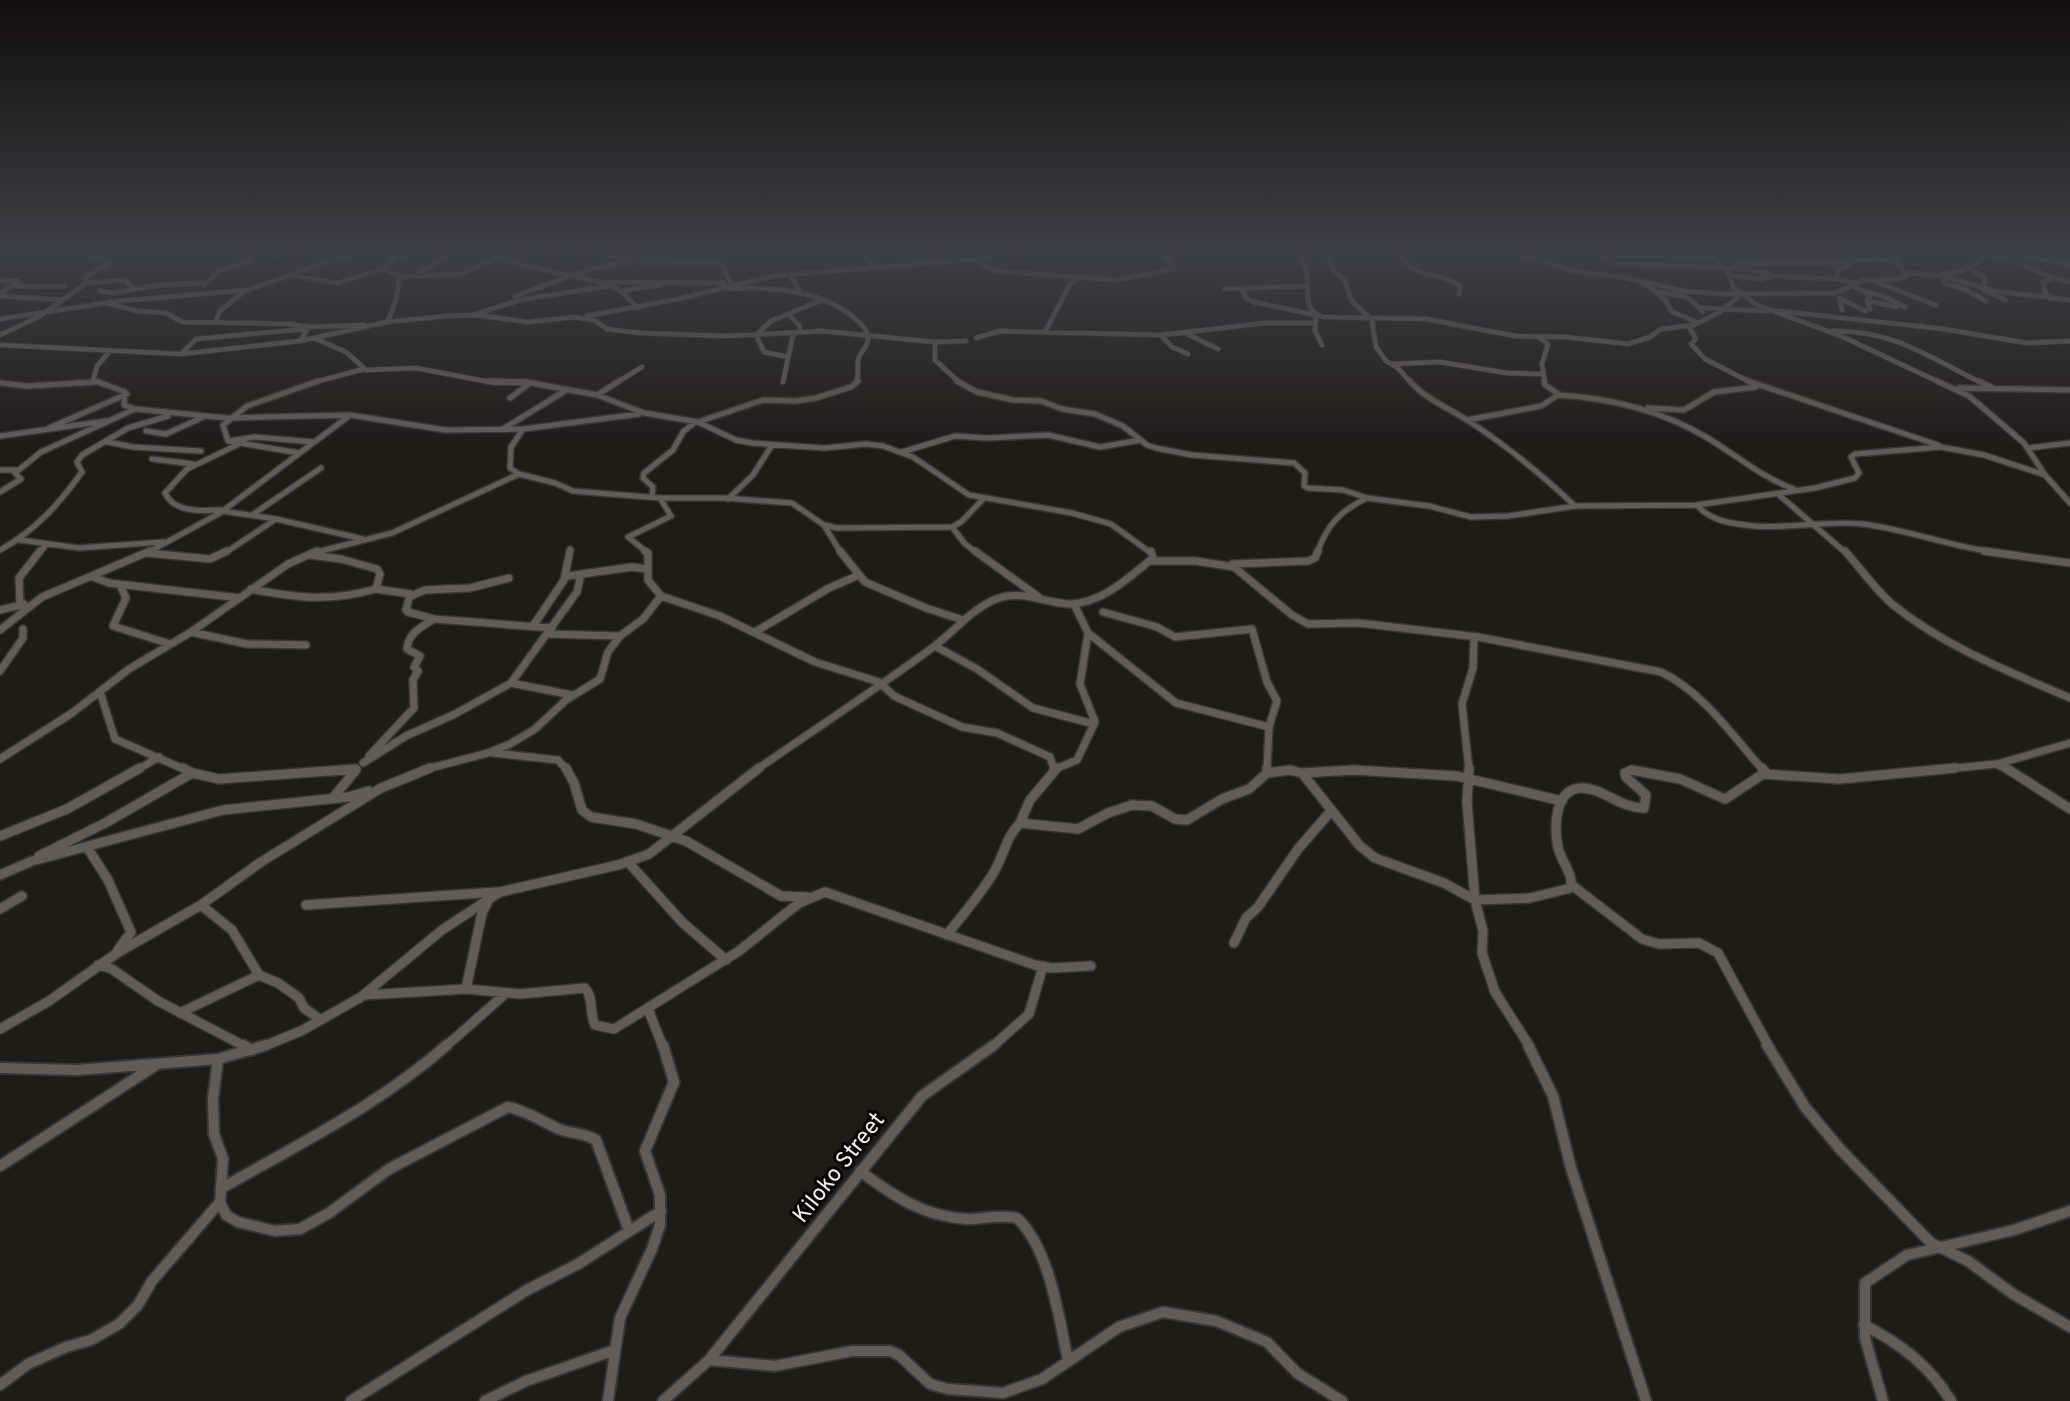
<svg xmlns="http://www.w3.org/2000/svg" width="2070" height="1401" font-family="Overpass,sans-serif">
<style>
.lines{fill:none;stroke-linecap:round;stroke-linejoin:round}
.street-far4-casing{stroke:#393532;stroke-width:6}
.street-far3-casing{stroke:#393532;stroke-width:8}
.street-far2-casing{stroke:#393532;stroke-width:10}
.street-far1-casing{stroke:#393532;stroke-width:12}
.street-casing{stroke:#393532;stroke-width:14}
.street-far4{stroke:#635c56;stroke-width:4.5}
.street-far3{stroke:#635c56;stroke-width:5}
.street-far2{stroke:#635c56;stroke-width:7}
.street-far1{stroke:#635c56;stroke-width:9}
.street{stroke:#635c56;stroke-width:10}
.labels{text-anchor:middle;stroke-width:6;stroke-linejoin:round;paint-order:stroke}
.near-street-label{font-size:23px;fill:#f6f1ee;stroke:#090605}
</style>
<rect width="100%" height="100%" fill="#211b16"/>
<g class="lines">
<defs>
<path id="street-far4" d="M 169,249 L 189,249
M 479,249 L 501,257
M 519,249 L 500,260 L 609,284 L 621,291 L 638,308
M 575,249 L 629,260
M 857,249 L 874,266
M 1297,249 C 1300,256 1304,264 1306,271 C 1311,290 1300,309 1323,317 L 1426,319 L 1515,336 L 1566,337 L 1628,344 L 1650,337 L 1661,329 L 1694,325 L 1720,312 L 1738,297
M 1325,249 L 1335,272 L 1345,280 L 1351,300 L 1372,320 L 1376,347 L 1386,361 L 1398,368 L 1411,383
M 1396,249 L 1414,254 L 1509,250 L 1572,271 L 1622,277 L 1684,291 L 1722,294 L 1835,293 L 1864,280 L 1900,279 L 1910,273 L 1943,276 L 1995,291 L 2070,300
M 1593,249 L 1605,256
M 1674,249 L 1686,256
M 1708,249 L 1729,273 L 1733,287 L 1757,305 L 1841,336 L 1941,383
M 1830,249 L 1858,260
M 1864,249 L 1875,259
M 1884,249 L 1906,273
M 1901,249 L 1985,255
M 2033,249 L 2051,254 L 2060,264
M 0,250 L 14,249
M 1516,250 L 1564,249
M 1398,251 C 1417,284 1434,268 1460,286 L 1459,294
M 1987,253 C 2017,257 2040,277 2070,282
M 1604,254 L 1716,258
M 2009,254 L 2070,265
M 276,255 L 299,249
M 396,255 L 453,253
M 975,260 L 995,271 L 1116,280 L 1175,269 L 1157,249
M 641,262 L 717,262 L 722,265 L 732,285
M 1846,262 L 1850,266 L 1837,270 L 1837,279 L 1856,283
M 1611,264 L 1723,267 L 1752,270 L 1773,276 L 1837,279
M 1735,264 L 1839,263 L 1873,259 L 1897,262
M 1965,267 L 1985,277 L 1983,289 L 2005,300
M 383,269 L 398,275 C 400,292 394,307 387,322
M 417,274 L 453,253 L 467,249
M 790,274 L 801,294
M 1943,274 C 1960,272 1976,268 1986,253
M 290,275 L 337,283 L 383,269 L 396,256 L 372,249
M 1728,275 L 1760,279 L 1772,276
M 399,277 L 460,274 L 500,257
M 1945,277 L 1944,283 L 1965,289 L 1986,301
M 0,280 L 18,281 L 0,294
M 1639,281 L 1658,292 L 1680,296
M 610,282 L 724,283
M 1876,282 L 1936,305
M 86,283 L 125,280 L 134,289
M 204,285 L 219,271 L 249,262
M 12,286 L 65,286
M 1853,286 L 1871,295 L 1867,300 L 1870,309
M 729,289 C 769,286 821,290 853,317 C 860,323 867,328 868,338 C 868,348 862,349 859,357 C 856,365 860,375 856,383
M 1225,289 L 1305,286
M 1242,289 L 1246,298 L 1254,302 L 1316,315 L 1315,331 L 1322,345
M 1653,290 L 1667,302 L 1671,311 L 1698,323
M 1674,290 L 1692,301 L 1703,312
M 100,291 L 113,293 L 160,285 L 205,283
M 621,291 L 661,285
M 1867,292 L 1883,296 L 1905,307
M 0,296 L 61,300
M 2051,297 L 2045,293 L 2043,281 L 2053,279
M 1839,298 L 1842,310
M 1841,299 L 1865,311
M 516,301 L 515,296 L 590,269 L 674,254 L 683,249
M 1868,301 L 1897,307
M 110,304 L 138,311 L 166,313 L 182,322 L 290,324 L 309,327 L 300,341
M 1701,308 L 1768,311
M 1779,311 L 1943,329 L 2027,343 L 2070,341
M 473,315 L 520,300 L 608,286
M 789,315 L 799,325 L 800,332
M 587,316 L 678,299 L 773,276 L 968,260 L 988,257 L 1004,250 L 1039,252 L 1153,249
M 571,317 L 594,320 L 607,329 L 640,333 L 727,336 L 822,331 L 935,342 L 935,360 L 960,383
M 0,319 L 119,301 L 248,290 L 364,249
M 215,323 L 220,311 L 242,293
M 309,327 L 364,325
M 1689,327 L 1696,339 L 1691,344 L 1705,359 L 1752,383
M 1833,331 C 1894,330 1930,358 1982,383
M 1045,332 L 1070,284 L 1079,278
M 1187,334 L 1218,349
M 0,335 L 40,316 L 85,284 L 87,275 L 111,263 L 76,249
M 1161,335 L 1172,347 L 1188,354
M 976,338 L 1000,331 L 1161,335 L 1265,323 L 1314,323
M 1540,338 L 1548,344 L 1542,364 L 1545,383
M 316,339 L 346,352 L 366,370 L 416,368 L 495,383
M 935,342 L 966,341
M 0,345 L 181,354 L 300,341 L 387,322 L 448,316 L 477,315 L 527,322 L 576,317
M 181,354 L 196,339 L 305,329
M 788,357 L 764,352 L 756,335 L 771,321 L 822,300
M 1392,364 L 1440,362 L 1507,373 L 1543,374
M 783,382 L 793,335 L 798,332
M 79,383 L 95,382
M 101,383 L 93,380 L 97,366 L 110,351
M 311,383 L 364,369
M 496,383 L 530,383
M 616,383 L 642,367"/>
<path id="street-far3" d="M 486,381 L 526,382 L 597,395 L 644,413 L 698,422 L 736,440 L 752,443 L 824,448 L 866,444 L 883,446 L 913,457 L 969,495 L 1072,513 L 1111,524 L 1151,553
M 957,381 L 977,392 L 1013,400 L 1041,401 L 1062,409 L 1095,414 L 1123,426 L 1147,445 L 1156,448 L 1192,455 L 1294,463 L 1305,473 L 1304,486 L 1308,488 L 1343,490 L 1367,498 L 1429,506 L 1471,517 L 1508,516 L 1575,506 L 1697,505 L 1815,488 L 1855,478 L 1859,473 L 1851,457 L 1855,454 L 1941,447 L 1984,455 L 2045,475
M 1410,381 C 1427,401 1452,409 1473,424 C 1510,448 1543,476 1575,506
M 1544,381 L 1545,385 L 1560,395
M 1748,381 L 1938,445
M 1937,381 L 1969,396 L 2024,443 L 2045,475 L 2070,503
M 1979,381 L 1995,389
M 0,383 L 28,386 L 95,382
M 1959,388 L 2070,390
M 597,395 L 619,381
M 510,398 L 530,383
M 1648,408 L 1684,410 L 1714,392 L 1756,387
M 135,409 L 227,418 L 350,415 L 445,430 L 523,429 L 639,414
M 1467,420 L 1541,406 L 1558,395 C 1609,398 1662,411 1706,437 C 1736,455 1761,477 1794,489
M 698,422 L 763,400 L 796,401 L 816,398 L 851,387 L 858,381
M 49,428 L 127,394
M 503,429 L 565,391
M 523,429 L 511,447 L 510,468 L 519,474 L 555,483 L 573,491 L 660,498 L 725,498 L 792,503 L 824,525 L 841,553
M 146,431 L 166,434 L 203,417
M 0,436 L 106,421
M 228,441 L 255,437 L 314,442
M 108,442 L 133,447 L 201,451
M 2028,448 L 2070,443
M 902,452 L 955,436 L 987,438 L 1048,435 L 1100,447 L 1141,440
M 299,453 L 228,441 L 223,425 L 247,406 L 318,381
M 152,459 L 193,464
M 0,470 L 16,470
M 0,492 L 21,479 L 15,473 L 41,452 L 135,409 L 124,405 L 125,392 L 96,381
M 1778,494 L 1846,553
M 652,497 L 653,487 L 643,478 L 644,473 L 673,450 L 683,432 L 695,422
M 728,499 L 753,475 L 772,445
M 1697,505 C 1711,522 1734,524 1755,526 C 1791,529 1827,520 1863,524 C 1911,530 1956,549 2004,553
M 221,510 C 202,511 174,513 165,493 L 187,469 L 237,445
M 222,511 L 276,519 L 363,539
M 252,515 L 321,468
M 824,525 L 837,528 L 952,527 L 961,522 L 984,498
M 952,527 L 965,544 L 977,553
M 20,540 L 79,548 L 163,542
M 0,550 C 35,531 59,504 82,472 L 77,462 L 82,455 L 128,428 L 168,416
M 39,553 L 47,544
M 147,553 L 220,513 L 349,416
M 225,553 L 276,519
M 313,553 L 392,533 L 519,474
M 570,553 L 570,549
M 648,553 L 628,537 L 671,516 L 660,498
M 1317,553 C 1327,525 1340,511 1367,498"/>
<path id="street-far2" d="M 645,551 L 648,553 L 648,580 L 661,596 L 720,616 L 815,662 L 879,682 L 894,696 L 962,727 L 997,733 L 1050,757 L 1054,769
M 840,551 L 865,582 L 926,608 L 963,620
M 975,551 L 1040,598
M 1845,551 C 1860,568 1875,589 1892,604 C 1945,647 2008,671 2070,698
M 1984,551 L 2070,563
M 147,553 L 210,559 L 227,551
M 310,555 L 341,559 L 377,569 L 380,574 L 376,589 L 410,594 L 406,610 L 408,612 L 434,619 L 552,628
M 1151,561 L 1196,561 L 1234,567 L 1292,615 L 1308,624 L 1359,623 L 1478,637 L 1661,672 C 1703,692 1732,735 1763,770
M 1232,564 L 1308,561 L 1315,558 L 1318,551
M 568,576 L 632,567 L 647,569
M 93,577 L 109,583 L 240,598
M 120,585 L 126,598 L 113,626 L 170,644
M 251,589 C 298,598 329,602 376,589
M 411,596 L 425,590 L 470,588 L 509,578
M 1074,604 L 1088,633 L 1176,703 L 1269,727
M 20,606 L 19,578 L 40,551
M 0,610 L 24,604
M 1103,612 L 1157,627 L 1175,637 L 1252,629 L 1267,682 L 1277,701 L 1269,727 L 1267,770
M 533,626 L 564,580 L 570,551
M 0,630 L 42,597 L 150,551
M 191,632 L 247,644 L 306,645
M 755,632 L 829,588 L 859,575
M 549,634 L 620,636
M 935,646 L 977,669 L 1033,708 L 1094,724
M 0,671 L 23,638 L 23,629
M 511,683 L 572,695
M 100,692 L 115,739 L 186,770
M 493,753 L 558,760 L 567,770
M 369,756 L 414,708 L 413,680 L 418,671 L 414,667 L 420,656 L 407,649 C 408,633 421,627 434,619
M 0,759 L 72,713 L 129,669 L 191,632 L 288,564 L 317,551
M 363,763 L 406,736 L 455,714 L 511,683 L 577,592 L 581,574
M 1997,764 L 2070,743
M 137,770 L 159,757
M 338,770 L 356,769
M 423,770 L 488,753 L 510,744 L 535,729 L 566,700 L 600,679 L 608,652 L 620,636 L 643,619 L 661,596
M 756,770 C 815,729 875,690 932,648 C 954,632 970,610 996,599 C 1021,589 1044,603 1069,604 C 1100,604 1126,580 1148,562 L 1153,558 L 1151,551
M 1053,770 L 1077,760 L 1095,722 L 1080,684 L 1088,633
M 1469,770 L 1462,704 L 1473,668 L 1474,637
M 1937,770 L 1996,764 L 2009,770"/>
<path id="street-far1" d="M 183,768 L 192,773 L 219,779 L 356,769
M 566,768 L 574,783 L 582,810 L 591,817 L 636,824 L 686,841 L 781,896 L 807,897
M 1469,768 L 1467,802 L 1475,900 L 1483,931 L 1482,953 L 1495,992 L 1530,1047
M 1762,768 L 1767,774
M 2006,768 L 2070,809
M 1267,773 L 1267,768
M 1302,773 L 1353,770 L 1457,776 L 1562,801
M 332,799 L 356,770
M 1020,823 L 1030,800 L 1057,768
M 0,836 L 67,809 L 140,768
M 87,847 L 108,880 L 131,932 L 118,950
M 39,856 L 107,822 L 192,773
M 628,862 L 682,922 L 726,960
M 0,875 L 32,861 L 223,810 L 348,797 L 369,791
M 1573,886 L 1642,939 L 1659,944 L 1699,943 L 1718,953 L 1769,1047
M 201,905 L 232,930 L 259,975 L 278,983 L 299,998 L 304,1008 L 321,1020
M 306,905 L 496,892
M 0,909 L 22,896
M 947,935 C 963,914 981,894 994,872 C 1004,855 1006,837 1020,823 L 1078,829 L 1108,813 L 1132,805 L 1152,806 L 1175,819 L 1187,820 L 1222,799 L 1249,789 L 1267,773 L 1290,770 L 1302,773 L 1360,846 L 1375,858 L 1444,883 L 1475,900 L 1530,898 L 1571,888 C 1573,872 1561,862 1558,847 C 1554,828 1554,788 1582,788 C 1603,788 1619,808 1644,808 L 1646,795 L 1626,777 L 1625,773 L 1632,770 L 1680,779 L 1725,799 L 1763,774 L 1840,779 L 1955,768
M 1234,943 L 1246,918 L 1258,907 L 1298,849 L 1331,811
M 98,965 L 112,969 L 158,1001 L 246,1047
M 466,989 L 482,913 L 489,899
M 365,995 L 466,989 L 520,994 L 585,988 C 594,998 589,1013 595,1025 L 614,1029 L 739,951 L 799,903 L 825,892 L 1035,965 L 1052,968 L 1091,966
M 648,1009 L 663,1047
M 180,1013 L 259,975
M 0,1029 L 49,1001 L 117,953 L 201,905 L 261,862 L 381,788 L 430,768
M 262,1047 L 303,1030 L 361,997 L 442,930 L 500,892 L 618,865 L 649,854 L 759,768
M 445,1047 L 505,994
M 992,1047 L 1029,1014 L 1043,966"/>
<path id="street" d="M 243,1045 L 252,1050
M 1528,1045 L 1553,1096 L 1571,1168 L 1646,1401
M 1767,1045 L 1805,1107 L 1840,1149 L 1931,1243 L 1968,1261 L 2013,1294 L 2070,1327
M 0,1068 L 77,1070 L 218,1059 L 266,1045
M 0,1166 L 156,1065
M 860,1171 C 895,1197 924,1217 968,1219 C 984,1219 1001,1214 1017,1218 C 1050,1249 1059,1318 1068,1361
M 222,1188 C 299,1144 380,1104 447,1045
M 220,1202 L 226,1215 L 238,1222 L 275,1231 L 300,1229 L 329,1213 L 389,1169 L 508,1107 C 527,1111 541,1121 559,1129 C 571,1134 585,1133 596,1140 L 629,1230
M 1864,1325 C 1901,1344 1929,1365 1951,1401
M 709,1360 L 775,1366 L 852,1351 L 890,1351 L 899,1355 L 930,1384 L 948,1389 L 1003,1393 L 1042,1379 L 1119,1327 L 1163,1312 L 1216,1321 L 1267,1342 L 1297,1373 L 1342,1401
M 0,1385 L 28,1364 L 66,1347 L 91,1340 L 119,1324 L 138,1305 L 152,1281 L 220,1202 L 223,1159 L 214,1134 L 213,1099 L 218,1059
M 351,1401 L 527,1290 L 578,1264 L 661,1211
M 485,1401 L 526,1381 L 612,1351
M 608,1401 L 620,1318 L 652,1249 L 660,1225 L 660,1195 L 645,1151 L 674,1082 L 663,1045
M 663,1401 L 709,1360 L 922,1096 L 994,1045
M 1883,1401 L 1865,1338 L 1865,1283 L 1907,1255 L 2014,1230 L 2070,1211"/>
</defs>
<use href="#street-far4" class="street-far4-casing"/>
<use href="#street-far3" class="street-far3-casing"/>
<use href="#street-far2" class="street-far2-casing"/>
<use href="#street-far1" class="street-far1-casing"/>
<use href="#street" class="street-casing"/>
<use href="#street-far4" class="street-far4"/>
<use href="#street-far3" class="street-far3"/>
<use href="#street-far2" class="street-far2"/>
<use href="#street-far1" class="street-far1"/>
<use href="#street" class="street"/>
</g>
<linearGradient id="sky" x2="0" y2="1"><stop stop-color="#120f0c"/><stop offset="0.56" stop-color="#3d3f47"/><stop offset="1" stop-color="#3d3f47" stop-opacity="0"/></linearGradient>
<rect width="2070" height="446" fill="url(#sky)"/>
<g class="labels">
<g class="near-street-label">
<text transform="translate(838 1167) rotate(-52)" y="8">Kiloko Street</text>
</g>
</g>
</svg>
